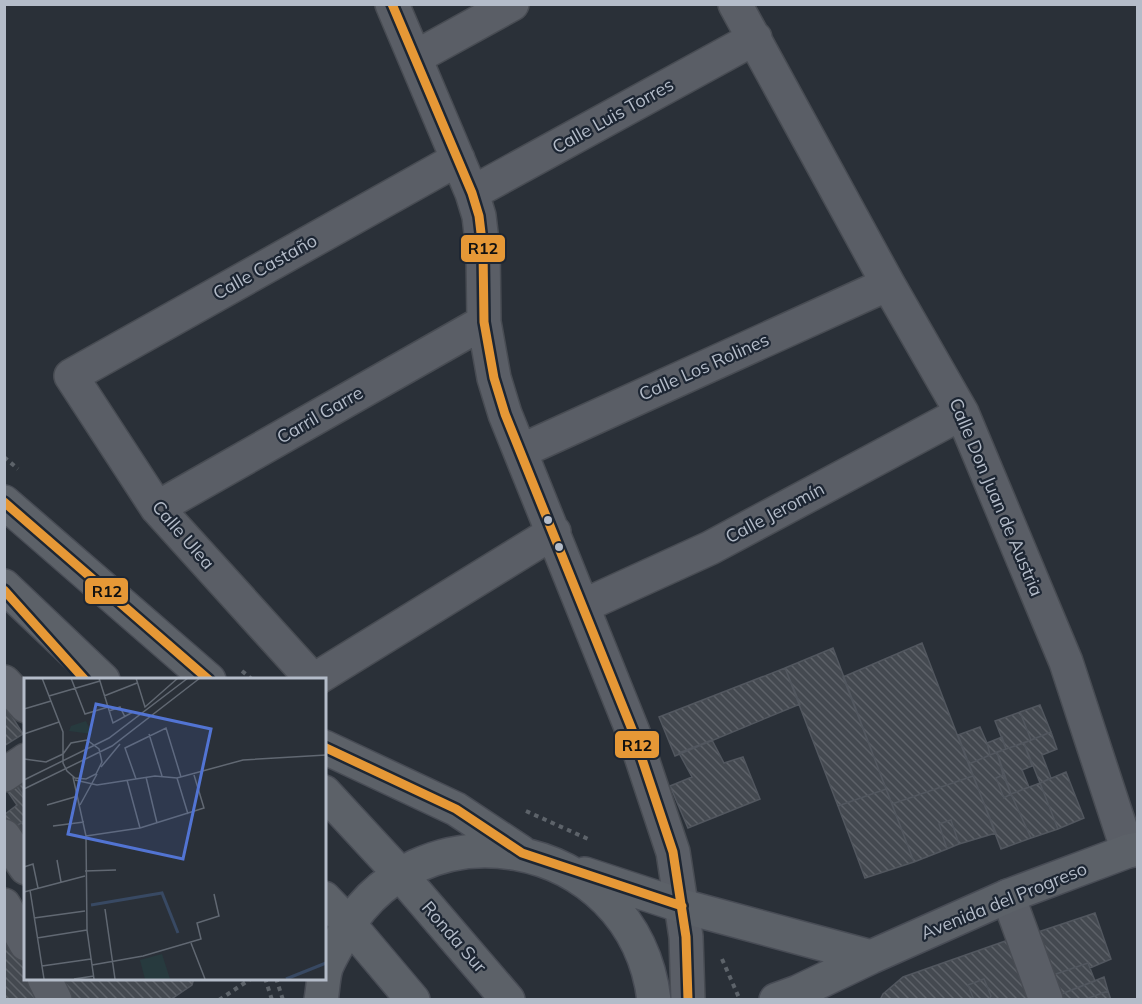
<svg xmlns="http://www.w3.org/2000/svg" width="1142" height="1004" font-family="Mulish,sans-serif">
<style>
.building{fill:url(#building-back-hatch);stroke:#52575f;stroke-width:1.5}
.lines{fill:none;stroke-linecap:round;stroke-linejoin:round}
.minor-casing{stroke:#484c53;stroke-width:36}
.major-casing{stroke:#484c55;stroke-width:36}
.path{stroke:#5d636a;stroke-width:4;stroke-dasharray:4.5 4.5;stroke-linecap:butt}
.minor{stroke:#5a5e66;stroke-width:33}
.major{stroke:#5c6168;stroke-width:33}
.bus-1-casing{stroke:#1d2633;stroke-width:14}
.bus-1{stroke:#e69836;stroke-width:9}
.bus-dot{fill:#b4bcc9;stroke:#1d2633;stroke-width:2}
.labels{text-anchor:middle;stroke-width:4.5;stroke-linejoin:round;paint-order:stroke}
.street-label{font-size:18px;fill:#b4bcc9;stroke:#1d2633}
.inset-river{fill:none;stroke:#384963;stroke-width:3}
.inset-road{fill:none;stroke:#616872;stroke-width:1.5}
.view{fill:#5274d3;fill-opacity:0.15;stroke:#5274d3;stroke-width:3}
.inset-edge{fill:none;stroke:#b4bcc9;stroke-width:3}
.line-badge{stroke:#1d2633;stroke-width:2}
.pale-badge-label{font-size:16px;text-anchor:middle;font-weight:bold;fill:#111}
</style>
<defs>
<pattern id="building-back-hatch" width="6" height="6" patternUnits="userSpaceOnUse" patternTransform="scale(1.5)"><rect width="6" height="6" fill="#444950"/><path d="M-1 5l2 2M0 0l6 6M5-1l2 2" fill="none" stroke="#5d6168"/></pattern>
</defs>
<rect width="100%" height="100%" fill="#2a3038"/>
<path class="building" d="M 922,643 L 973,776 L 892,804 L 843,677 Z
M 833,648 L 886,789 L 838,806 L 785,668 Z
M 785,668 L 800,704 L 675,756 L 659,717 Z
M 4,704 L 23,734 L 4,746 Z
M 1040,705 L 1051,732 L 1031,740 L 1020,712 Z
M 1020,712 L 1031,740 L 1006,749 L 995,721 Z
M 980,727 L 987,743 L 990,755 L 969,764 L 958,735 Z
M 1051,732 L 1057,749 L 1042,755 L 1051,778 L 1040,783 L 1024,743 Z
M 1002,737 L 1006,749 L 990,755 L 987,743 Z
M 712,740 L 724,763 L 743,757 L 760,799 L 688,828 L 670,786 L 692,777 L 679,753 Z
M 1024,743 L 1032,766 L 1022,770 L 1029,787 L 1011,794 L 997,752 Z
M 997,752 L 1003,775 L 996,778 L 1004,798 L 1011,794 L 1031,838 L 1001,849 L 969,764 Z
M 26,772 L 26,799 L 13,781 Z
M 1066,772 L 1084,818 L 1058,829 L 1040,783 Z
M 1003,775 L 1011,794 L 1004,798 L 996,778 Z
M 973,776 L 996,833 L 959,844 L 951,820 L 939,824 L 947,849 L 914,862 L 892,804 Z
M 13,781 L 26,799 L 26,820 L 13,828 L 4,815 L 17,805 L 4,786 Z
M 1040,783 L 1058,829 L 1031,838 L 1011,794 Z
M 886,789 L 914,862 L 865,878 L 838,806 Z
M 26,820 L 26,847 L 13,828 Z
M 951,820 L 959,844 L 947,849 L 939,824 Z
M 1095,913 L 1111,959 L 1090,968 L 1088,963 L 1053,975 L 1038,932 Z
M 4,928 L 7,929 L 26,965 L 26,978 L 32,978 L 43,1000 L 4,1000 Z
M 1011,939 L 1031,1000 L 989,1000 L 991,996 L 984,979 L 968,985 L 974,1000 L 880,1000 L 883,994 L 903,977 Z
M 1088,963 L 1095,981 L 1059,995 L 1053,975 Z
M 1104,977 L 1108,991 L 1083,1000 L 1061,1000 L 1059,995 Z
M 56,978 L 194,978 L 192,985 L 170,1000 L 67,1000 Z
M 984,979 L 991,996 L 989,1000 L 974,1000 L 968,985 Z
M 1108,991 L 1111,1000 L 1083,1000 Z"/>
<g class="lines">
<defs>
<path id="minor" d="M 392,4 L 472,193 L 479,216 L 483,250 L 484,322 L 494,378 L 505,414 L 633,732 L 673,852 L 686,937 L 688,1000
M 735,4 L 888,284 L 962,413 L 1066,662 L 1128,851
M 416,57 L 512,4
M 472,193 L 755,38
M 521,451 L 888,284
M 157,508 L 484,322
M 583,606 L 710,548 L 962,413
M 313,680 L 157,508 L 71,376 L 458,159
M 314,680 L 554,532
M 4,682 L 26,706
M 4,775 L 26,760
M 4,836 L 26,868
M 1008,896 L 1046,1000
M 4,905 L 26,944
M 44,978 L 55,1000"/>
<path id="major" d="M 4,502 L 209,680
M 4,586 L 103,680
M 324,747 L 456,809 L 521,852
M 324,792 L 400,874 L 508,1000
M 585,874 L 682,906 L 871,957
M 324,898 L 348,923 L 413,1000
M 321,1000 C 323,989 323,978 326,968 C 329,960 334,952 338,944 C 412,794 634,834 654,1000
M 776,1000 L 798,992 L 871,957 L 1008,896 L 1128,851 L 1138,849"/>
</defs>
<use href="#minor" class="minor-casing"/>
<use href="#major" class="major-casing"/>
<path class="path" d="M 4,457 L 18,469
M 242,671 L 253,680
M 526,811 L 588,839
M 722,959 L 740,1000
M 265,978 L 272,1000
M 276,978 L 283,1000
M 219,1000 L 252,978"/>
<use href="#minor" class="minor"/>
<use href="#major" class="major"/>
<defs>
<path id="bus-1" d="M 392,4 L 472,193 L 479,216 L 483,250 L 484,322 L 494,378 L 505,414 L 633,732 L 673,852 L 686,937 L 688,1000
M 4,502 L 209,680
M 4,590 L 85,680
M 324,747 L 456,809 L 522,853 L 682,906"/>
</defs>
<use href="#bus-1" class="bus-1-casing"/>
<use href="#bus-1" class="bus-1"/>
</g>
<g class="bus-dot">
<circle cx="548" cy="520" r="5"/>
<circle cx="559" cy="547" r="5"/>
</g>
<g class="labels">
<g class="street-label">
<text transform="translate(613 116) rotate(-29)" y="6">Calle Luis Torres</text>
<text transform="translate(265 267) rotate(-29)" y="6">Calle Castaño</text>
<text transform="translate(704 367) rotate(-24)" y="6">Calle Los Rolines</text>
<text transform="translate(320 415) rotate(-30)" y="6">Carril Garre</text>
<text transform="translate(996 497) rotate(67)" y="6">Calle Don Juan de Austria</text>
<text transform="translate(775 513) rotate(-28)" y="6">Calle Jeromín</text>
<text transform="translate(183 535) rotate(49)" y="6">Calle Ulea</text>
<text transform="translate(1004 901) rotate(-22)" y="6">Avenida del Progreso</text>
<text transform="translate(454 937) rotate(49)" y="6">Ronda Sur</text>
</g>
</g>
<g transform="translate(24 678)">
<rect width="302" height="302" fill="#2a3038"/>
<path d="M 62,43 L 68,56 L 45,53 L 47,48 Z" fill="#273a3e"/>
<path d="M 138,276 L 146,301 L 121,301 L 116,282 Z" fill="#273a3e"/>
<path class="inset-river" d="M 67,227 L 138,215 L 154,255M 262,301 L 302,285"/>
<path class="inset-road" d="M 18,0 L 39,54 L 39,85 L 43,93 L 51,100 L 62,101 L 72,96 L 78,84 L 75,71 L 63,62 L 47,65 L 39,76M 47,0 L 61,36 L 84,29M 75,0 L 89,45 L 109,34M 112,0 L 121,29 L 154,0M 25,18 L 76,3M 80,18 L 113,5M 0,31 L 27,23M 85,33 L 96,29 L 101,39M 0,56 L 35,44M 125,56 L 138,98M 0,81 L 22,84 L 39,76M 77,89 L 96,66M 49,99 L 62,158 L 63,252 L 70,301M 122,99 L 133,145M 153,100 L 164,136M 112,101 L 101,70 L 142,50 L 157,99M 0,102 L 85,60 L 164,0M 51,102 L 73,107 L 131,98 L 153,100 L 219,82 L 302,77M 103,102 L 116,150M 0,111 L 88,68 L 176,0M 23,127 L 54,118M 56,127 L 73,96M 29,148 L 60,144M 62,158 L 116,150 L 180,130 L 170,97M 33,182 L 37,204M 0,189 L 9,186 L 14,210M 61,193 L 92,192M 6,212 L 20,301M 0,214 L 61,198M 81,231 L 91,301M 10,240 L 61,233M 13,260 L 63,252M 167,265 L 181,301M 68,287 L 119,278 L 177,261 L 173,245 L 195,238 L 190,216M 18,288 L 67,281M 50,301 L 70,298"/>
<path class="view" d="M 72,26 L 187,51 L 159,181 L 44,156 Z"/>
<rect width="302" height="302" class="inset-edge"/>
</g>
<g class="line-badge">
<rect x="460" y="234" width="46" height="29" rx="6" fill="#e69836"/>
<rect x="84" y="577" width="45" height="28" rx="6" fill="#e69836"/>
<rect x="614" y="730" width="46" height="29" rx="6" fill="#e69836"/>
</g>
<g class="pale-badge-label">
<text x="483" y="254">R12</text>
<text x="107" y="597">R12</text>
<text x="637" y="751">R12</text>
</g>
<rect width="1142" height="1004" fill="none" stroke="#b4bcc9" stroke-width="12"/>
</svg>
